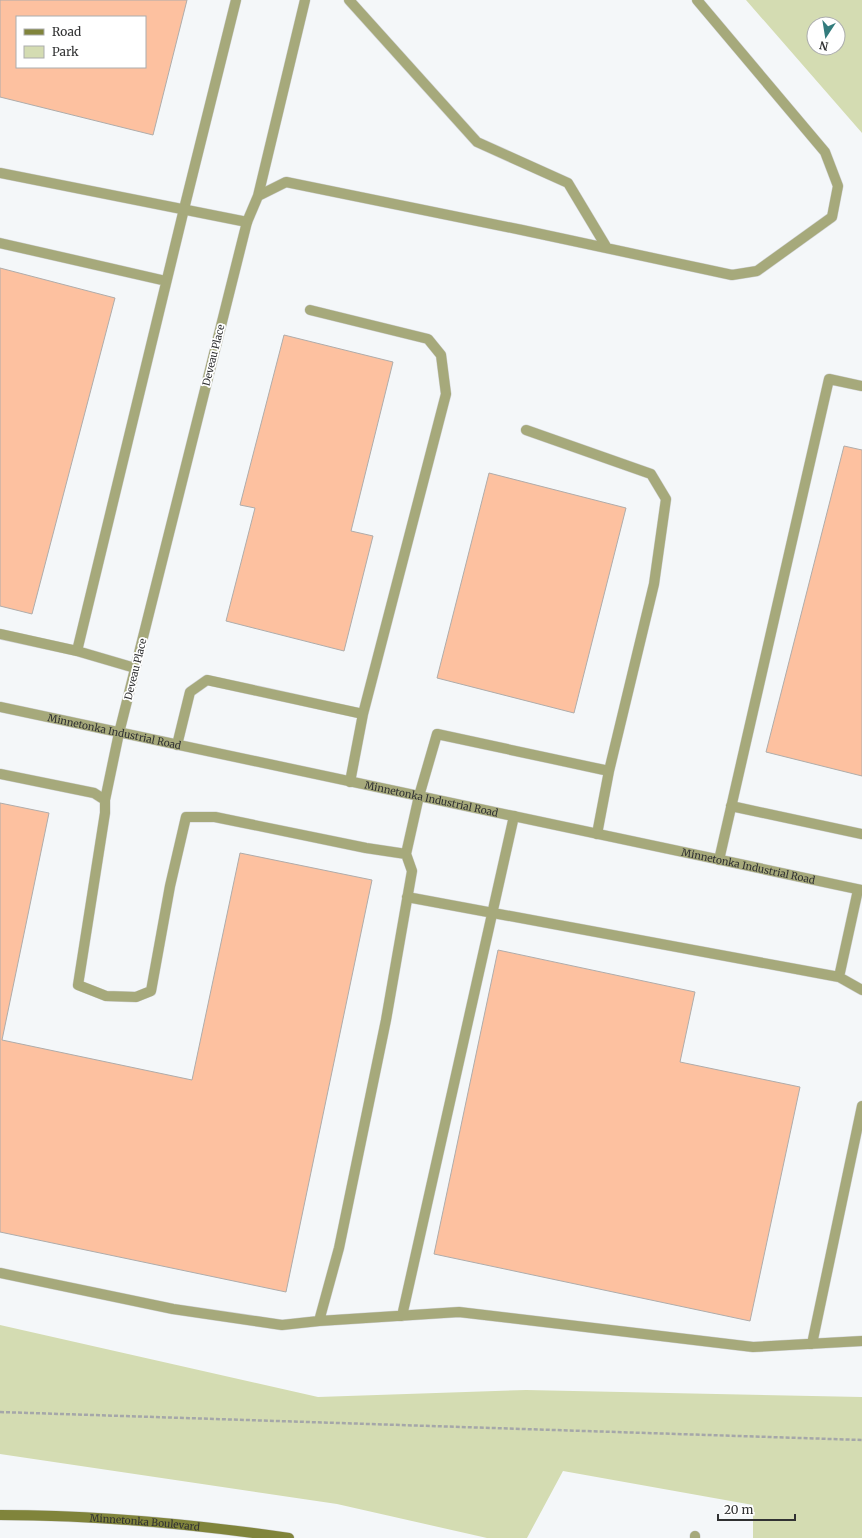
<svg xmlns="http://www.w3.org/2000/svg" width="862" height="1538" font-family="Merriweather,serif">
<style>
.green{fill:#d4dcb2;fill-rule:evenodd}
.building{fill:#fdc1a0;stroke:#afacaa;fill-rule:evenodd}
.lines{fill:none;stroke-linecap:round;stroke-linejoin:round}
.lane-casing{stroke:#d1d3d5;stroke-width:11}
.street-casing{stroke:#d1d3d5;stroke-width:11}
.secondary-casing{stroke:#d1d3d5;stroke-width:11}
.path{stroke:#a5a7a9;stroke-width:2.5;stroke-dasharray:4 2;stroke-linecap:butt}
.lane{stroke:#a6a97b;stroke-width:10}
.street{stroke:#a6a97b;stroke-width:10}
.secondary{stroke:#80843b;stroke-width:10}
.labels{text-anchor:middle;stroke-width:3.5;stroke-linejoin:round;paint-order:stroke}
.street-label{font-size:10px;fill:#303132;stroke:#fff}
</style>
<rect width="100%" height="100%" fill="#f4f7f9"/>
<path class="green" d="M 746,0 L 862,0 L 862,133 ZM 814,24 L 838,24 L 838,48 L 814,48 Z
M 0,1325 L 318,1397 L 526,1390 L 862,1397 L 862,1538 L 753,1538 L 753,1505 L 563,1471 L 527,1538 L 487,1538 L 337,1504 L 0,1454 Z"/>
<path class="building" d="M 0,0 L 187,0 L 153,135 L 0,97 ZM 17,17 L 145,17 L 145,67 L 17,67 Z
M 0,268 L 115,298 L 32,614 L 0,606 Z
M 284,335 L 393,362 L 351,531 L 373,536 L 344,651 L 226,621 L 255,508 L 240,505 Z
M 844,446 L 862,450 L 862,776 L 766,752 Z
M 489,473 L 626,508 L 574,713 L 437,678 Z
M 0,803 L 49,813 L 2,1040 L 192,1080 L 240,853 L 372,880 L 286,1292 L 0,1232 Z
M 498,950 L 695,992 L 680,1062 L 800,1087 L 750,1321 L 434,1254 Z"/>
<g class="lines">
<defs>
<path id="lane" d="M 349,0 L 477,142 L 568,183 L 607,248
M 258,196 L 286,182 L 522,230 L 732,275 L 757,271 L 832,217 L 838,186 L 825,152 L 697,0
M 247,222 L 258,196 L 305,0
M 0,243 L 166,281
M 310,310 L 428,339 L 441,355 L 446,394 L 363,714
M 526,430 L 651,474 L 666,499 L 654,584 L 609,771
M 0,634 L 77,651
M 135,668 L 77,651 L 184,209 L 236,0
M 177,745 L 190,692 L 207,680 L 363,714 L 350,782
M 0,774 L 94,793 L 105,800 L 105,813 L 78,985 L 106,996 L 136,997 L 151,991 L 170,886 L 186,817 L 215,817 L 366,848 L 406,854
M 105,800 L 119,733
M 731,806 L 862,834
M 719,860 L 829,379 L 862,386
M 407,897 L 839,977 L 862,990
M 839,977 L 858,890
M 0,1273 L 173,1309 L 282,1325 L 319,1321 L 339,1248 L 386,1020 L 412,871 L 406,854 L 419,796 L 437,734 L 609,771 L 597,834
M 402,1316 L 514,816
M 319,1321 L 459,1312 L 753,1347 L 862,1341
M 812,1344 L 862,1106
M 695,1538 L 695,1536"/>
<g id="street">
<path d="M 0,173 L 247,222 L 119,733"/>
<path id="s1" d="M 0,707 L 862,890"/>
</g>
<g id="secondary">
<path id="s2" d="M 0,1515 C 96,1515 193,1524 289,1538"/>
</g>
</defs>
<use href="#lane" class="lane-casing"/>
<use href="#street" class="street-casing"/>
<use href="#secondary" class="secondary-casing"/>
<path class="path" d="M 0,1412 L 862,1440"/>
<use href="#lane" class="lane"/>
<use href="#street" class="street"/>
<use href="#secondary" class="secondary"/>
</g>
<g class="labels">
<g class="street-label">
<text transform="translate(213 355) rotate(-76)" y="4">Deveau Place</text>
<text transform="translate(135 669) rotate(-76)" y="4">Deveau Place</text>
<text dy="4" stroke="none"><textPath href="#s1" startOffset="117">Minnetonka Industrial Road</textPath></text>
<text dy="4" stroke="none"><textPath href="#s1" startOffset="441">Minnetonka Industrial Road</textPath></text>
<text dy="4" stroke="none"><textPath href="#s1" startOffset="765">Minnetonka Industrial Road</textPath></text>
<text dy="4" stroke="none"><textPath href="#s2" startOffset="145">Minnetonka Boulevard</textPath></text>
</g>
</g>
<rect x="16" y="16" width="130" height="52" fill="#ffffff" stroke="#acadad"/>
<rect x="24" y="29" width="20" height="6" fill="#80843b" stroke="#acadad"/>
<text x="52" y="36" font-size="12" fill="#303132">Road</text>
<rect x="24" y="46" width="20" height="12" fill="#d4dcb2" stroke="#acadad"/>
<text x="52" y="56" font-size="12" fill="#303132">Park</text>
<g transform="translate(826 36) rotate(192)"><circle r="19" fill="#ffffff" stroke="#acadad"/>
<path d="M0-3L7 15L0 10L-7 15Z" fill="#337c7d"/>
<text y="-6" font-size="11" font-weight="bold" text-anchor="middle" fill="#303132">N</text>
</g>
<path d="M718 1514v6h77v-6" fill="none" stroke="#303132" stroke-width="2"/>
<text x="724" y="1514" font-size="12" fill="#303132" stroke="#ffffff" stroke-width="3" paint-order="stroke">20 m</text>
</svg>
